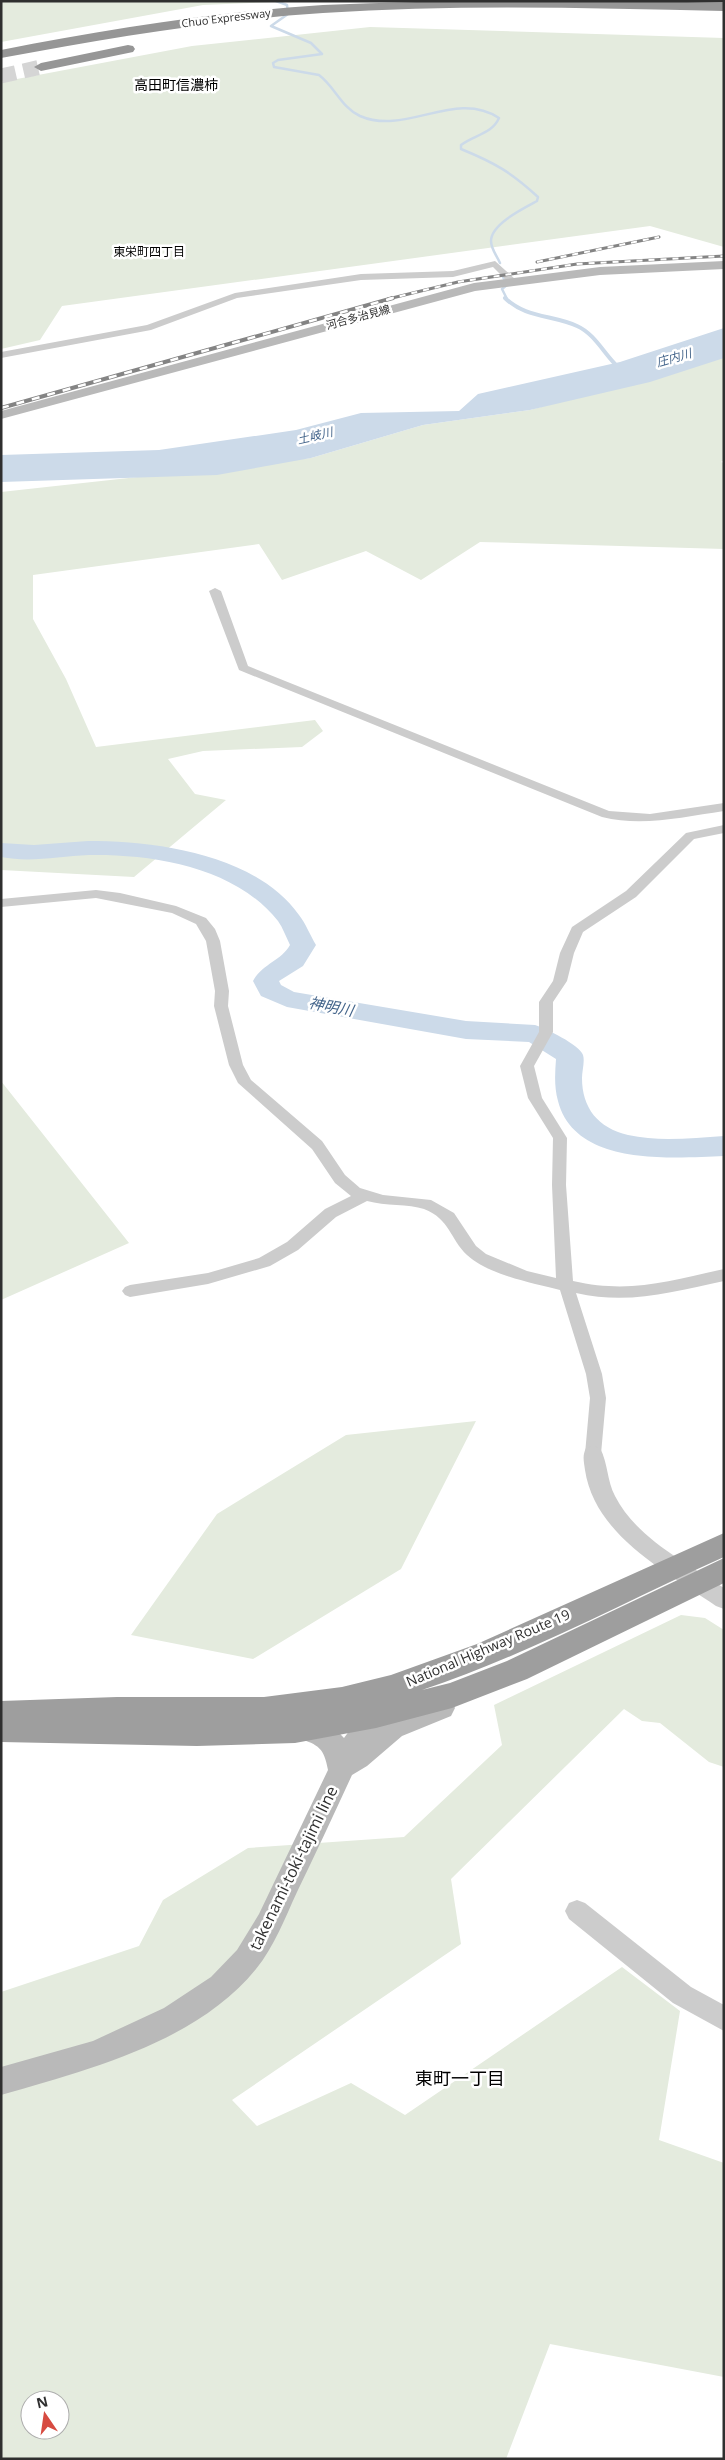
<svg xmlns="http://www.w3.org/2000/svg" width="725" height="2460" font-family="'Open Sans','Noto Sans JP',sans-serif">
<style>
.green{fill:#e4ebde;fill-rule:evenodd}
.water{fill:#ccdae9}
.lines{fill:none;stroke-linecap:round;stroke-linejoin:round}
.stream-far1{stroke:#ccdae9;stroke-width:2.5}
.stream{stroke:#ccdae9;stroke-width:4}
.river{fill:#ccdae9;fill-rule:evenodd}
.motorway-tunnel{stroke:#d5d5d5;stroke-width:15;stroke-dasharray:15 8;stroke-linecap:butt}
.minor{fill:#ccc;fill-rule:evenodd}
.tertiary{fill:#ccc;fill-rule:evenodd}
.secondary{fill:#b9b9b9;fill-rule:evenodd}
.trunk{fill:#9e9e9e;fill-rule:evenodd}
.motorway{fill:#969696;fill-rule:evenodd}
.rail-far1-casing{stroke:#848484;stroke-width:3}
.rail-casing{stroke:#848484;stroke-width:4}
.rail-far1{stroke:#fff;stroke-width:2;stroke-dasharray:6;stroke-linecap:butt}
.rail{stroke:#fff;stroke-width:2.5;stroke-dasharray:8;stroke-linecap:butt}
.labels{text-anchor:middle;stroke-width:5;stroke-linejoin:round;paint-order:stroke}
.far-street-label{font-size:11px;fill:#2f2f2f;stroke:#fff}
.far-neighbourhood-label{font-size:12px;fill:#000;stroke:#fff}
.far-water-label{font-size:12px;font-style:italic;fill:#44658b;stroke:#fff}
.far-quarter-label{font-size:14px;fill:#000;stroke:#fff}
.street-label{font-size:14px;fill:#2f2f2f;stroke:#fff}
.water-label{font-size:15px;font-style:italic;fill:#44658b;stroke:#fff}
.near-street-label{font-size:16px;fill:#2f2f2f;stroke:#fff}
.near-neighbourhood-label{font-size:18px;fill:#000;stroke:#fff}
</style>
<rect width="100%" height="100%" fill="#fff"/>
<path class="green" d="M 1,1 L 297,1 L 203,5 L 1,42 Z
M 370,27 L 724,38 L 724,247 L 650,226 L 62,306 L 40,340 L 1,349 L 1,82 L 192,46 Z
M 724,357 L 724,460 L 721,462 L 724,463 L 724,549 L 480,542 L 421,580 L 366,551 L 282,580 L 259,544 L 33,575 L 33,619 L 66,679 L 96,747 L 315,720 L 323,731 L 302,747 L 203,751 L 168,759 L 195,794 L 226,800 L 134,877 L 1,870 L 1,492 L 311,458 L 423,425 L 530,410 Z
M 1,1081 L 129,1243 L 1,1300 Z
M 476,1421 L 401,1569 L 253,1659 L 131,1635 L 217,1514 L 346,1435 Z
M 681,1615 L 705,1618 L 724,1630 L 724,1767 L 709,1762 L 660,1723 L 642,1721 L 624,1709 L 451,1879 L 461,1944 L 232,2100 L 257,2126 L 351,2083 L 405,2115 L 622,1967 L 680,2011 L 659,2140 L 724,2163 L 724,2377 L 550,2344 L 506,2459 L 1,2459 L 1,1992 L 139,1946 L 163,1900 L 248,1848 L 404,1837 L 502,1745 L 494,1705 ZM 30,2400 L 60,2400 L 60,2430 L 30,2430 Z"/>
<path class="water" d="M 724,328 L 724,358 L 650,382 L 530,410 L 423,425 L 311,458 L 217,475 L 1,482 L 1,455 L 159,450 L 296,430 L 361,413 L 459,411 L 478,394 L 620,362 Z"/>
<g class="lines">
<path class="stream-far1" d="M 276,1 L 287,5 L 288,14 L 271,26 L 311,43 L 322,54 L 278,60 L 273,63 L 274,67 L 319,75 C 335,87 341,107 360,116 C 406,136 455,89 499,118 C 492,134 474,135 461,145 L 461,149 C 495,163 511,172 538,197 L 537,201 C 524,208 491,224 491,241 C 491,249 497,256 500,263
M 503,277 L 507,285 L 502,289 L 507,299"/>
<path class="stream" d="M 505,298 C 525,318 553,315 577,326 C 595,334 604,354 618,367"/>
<path class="river" d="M 88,841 C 157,841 255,854 299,915 C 306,924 310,935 316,945 L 303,966 L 279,981 L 281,985 L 294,992 L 466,1021 L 535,1025 C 545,1028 580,1045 583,1055 C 585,1061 582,1071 582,1078 C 582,1108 598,1128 628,1135 C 659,1142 692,1138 724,1136 L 724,1156 C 672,1158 575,1167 558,1101 C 554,1087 555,1073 556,1059 L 529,1042 L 466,1039 L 287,1007 L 261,996 L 253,981 C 262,964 281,961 290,945 C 286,937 283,928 278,921 C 235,867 154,854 89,855 C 59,856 31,863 1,857 L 1,843 L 34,845 Z"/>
<path class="motorway-tunnel" d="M 1,76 L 41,67"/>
<path class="minor" d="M 495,261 L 515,279 L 515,283 L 509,283 L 493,267 L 453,277 L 361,280 L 237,298 L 151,330 L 1,358 L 1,352 L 147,325 L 235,293 L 361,274 L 453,271 Z
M 215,588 L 221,591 L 248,666 L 609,811 L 650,814 L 724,803 L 724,811 C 683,817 642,827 602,817 L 239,670 L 209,591 Z
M 724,825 L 724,833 L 694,839 L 636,897 L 583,932 L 574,953 L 567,981 L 553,1002 L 553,1032 L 534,1066 L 542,1098 L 567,1138 L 566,1185 L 573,1281 C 630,1294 669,1281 724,1269 L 724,1281 C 672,1292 629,1305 576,1293 L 602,1374 L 606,1398 L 601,1454 L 599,1459 L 593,1460 L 587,1459 L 585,1454 L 590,1398 L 586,1374 L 560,1290 C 532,1283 489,1275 467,1255 C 450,1239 450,1219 424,1209 C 409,1204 385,1206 367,1201 L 336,1217 L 298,1250 L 270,1266 L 208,1284 L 130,1297 L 125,1295 L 122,1291 L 125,1287 L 130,1285 L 208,1273 L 259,1258 L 287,1242 L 325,1209 L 351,1196 L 335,1183 L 312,1149 L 238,1083 L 229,1065 L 214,1006 L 215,991 L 206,941 L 196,924 L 172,913 L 96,898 L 1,907 L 1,899 L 96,890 L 120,893 L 176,906 L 206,918 L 215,929 L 220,941 L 229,991 L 228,1006 L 243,1065 L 251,1080 L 322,1141 L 345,1175 L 360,1188 L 383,1195 L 431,1200 L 454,1213 L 476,1246 L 486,1254 L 527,1271 L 556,1278 L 552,1185 L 553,1138 L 528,1098 L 520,1066 L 539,1032 L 539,1002 L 553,981 L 560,953 L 572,927 L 626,891 L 686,833 Z"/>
<path class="tertiary" d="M 593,1446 L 600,1448 C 608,1463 607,1481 615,1496 C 636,1538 687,1563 724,1588 L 724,1609 L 716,1606 C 667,1572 595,1536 585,1470 C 584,1462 582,1456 586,1448 Z
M 577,1900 L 585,1903 L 691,1987 L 724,2005 L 724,2031 L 673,2003 L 569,1919 L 565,1911 L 569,1903 Z"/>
<path class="secondary" d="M 724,261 L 724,269 L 600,275 L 475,291 L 1,419 L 1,411 L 474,283 L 600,267 Z
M 381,1697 L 390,1700 L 394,1708 L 388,1719 L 442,1697 L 451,1700 L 455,1708 L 451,1716 L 402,1736 L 367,1766 L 352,1775 C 334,1814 316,1853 297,1892 C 285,1918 274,1947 256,1969 C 197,2042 88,2070 1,2095 L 1,2067 L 93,2041 L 164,2008 L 211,1977 L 237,1950 L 259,1914 L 328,1770 C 324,1748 319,1745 298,1738 L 294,1730 L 298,1722 C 313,1717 334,1726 344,1738 L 372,1700 Z"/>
<path class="trunk" d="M 724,1533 L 724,1557 C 624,1602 527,1655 422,1690 L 450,1683 L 507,1661 L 724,1558 L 724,1583 L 527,1679 L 452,1708 L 376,1728 L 295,1743 L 197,1746 L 1,1742 L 1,1701 L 117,1697 L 264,1697 L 342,1687 L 391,1675 L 477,1644 Z"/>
<path class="motorway" d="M 649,1 L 724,3 L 724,11 C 590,8 456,4 323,13 C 215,20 108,38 1,58 L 1,50 C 108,29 215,12 323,5 C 432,0 541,1 649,1 Z
M 128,45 L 133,46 L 135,49 L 133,52 L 41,71 L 34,67 L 41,63 Z"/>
<defs>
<path id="rail-far1" d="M 537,262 L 659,237
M 388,299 L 458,282 L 577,264 L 724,256"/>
<path id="rail" d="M 1,408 L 393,298"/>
</defs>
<use href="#rail-far1" class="rail-far1-casing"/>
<use href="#rail" class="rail-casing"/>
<use href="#rail-far1" class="rail-far1"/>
<use href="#rail" class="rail"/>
</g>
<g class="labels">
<g class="far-street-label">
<text transform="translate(226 18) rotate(-7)" y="4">Chuo Expressway</text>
<text transform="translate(358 317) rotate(-15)" y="4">河合多治見線</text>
</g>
<g class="far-neighbourhood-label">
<text x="149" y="256">東栄町四丁目</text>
</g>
<g class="far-water-label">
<text transform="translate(674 358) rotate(-16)" y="4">庄内川</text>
<text transform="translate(315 436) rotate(-13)" y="4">土岐川</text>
</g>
<g class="far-quarter-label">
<text x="176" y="90">高田町信濃柿</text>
</g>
<g class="street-label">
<text transform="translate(488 1648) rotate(-23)" y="5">National Highway Route 19</text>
</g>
<g class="water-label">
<text transform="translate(331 1007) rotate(11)" y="5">神明川</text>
</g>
<g class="near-street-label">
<text transform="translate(293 1868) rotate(-64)" y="6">takenami-toki-tajimi line</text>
</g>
<g class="near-neighbourhood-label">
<text x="460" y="2085">東町一丁目</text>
</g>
</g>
<rect width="725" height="2460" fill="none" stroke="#2f2f2f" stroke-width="5"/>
<g transform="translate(45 2415) rotate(347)"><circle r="24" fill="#ffffff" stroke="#acacac"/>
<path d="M0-4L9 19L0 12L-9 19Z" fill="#d74b41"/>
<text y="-8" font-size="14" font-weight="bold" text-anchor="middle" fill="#2f2f2f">N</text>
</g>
</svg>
